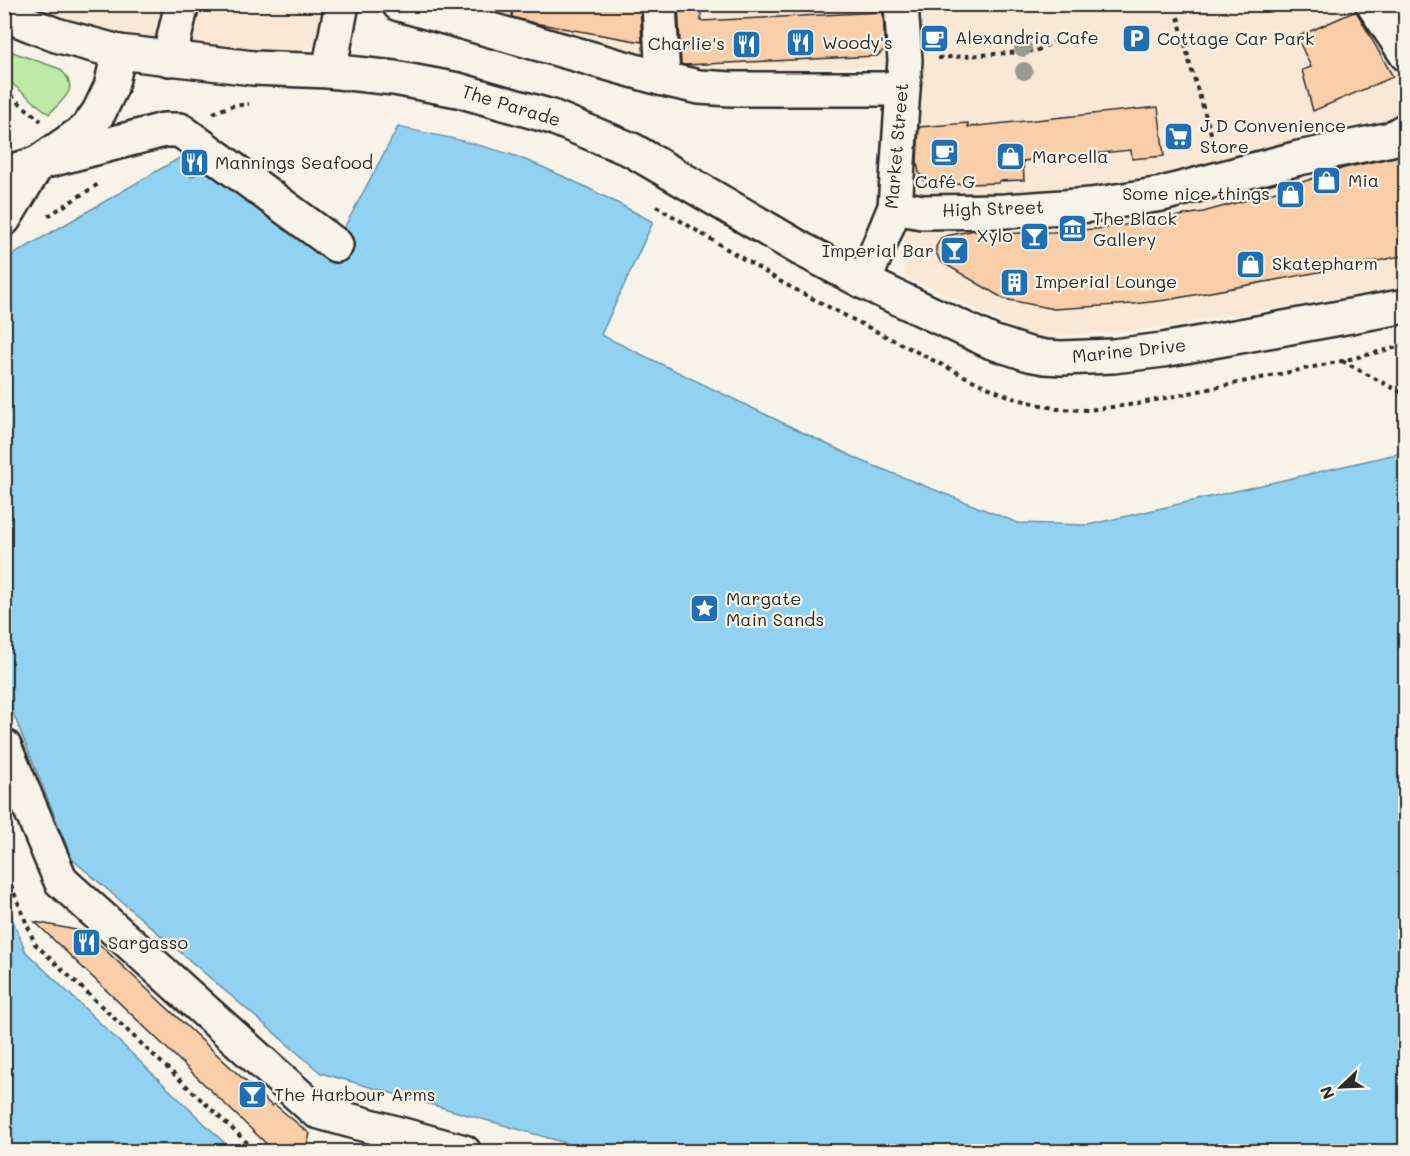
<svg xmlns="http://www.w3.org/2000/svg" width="1410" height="1156" font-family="Mali,sans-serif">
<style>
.built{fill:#f8e8d5}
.green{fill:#bdeaa7;stroke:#748a69;stroke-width:1.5}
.water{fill:#91d2f3;stroke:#688fa3;stroke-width:1.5}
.building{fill:#f9cea8;stroke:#2b2b2b;stroke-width:1.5}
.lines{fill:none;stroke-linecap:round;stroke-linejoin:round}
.minor-casing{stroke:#2b2b2b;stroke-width:38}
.major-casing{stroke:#2b2b2b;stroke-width:38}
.path{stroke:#2b2b2b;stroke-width:4;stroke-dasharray:4.5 4.5;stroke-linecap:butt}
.minor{stroke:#f7f3e8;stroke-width:33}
.major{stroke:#f7f3e8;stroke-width:33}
.tree{fill:#979a8e}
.labels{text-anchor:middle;stroke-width:4.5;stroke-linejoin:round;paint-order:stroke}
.poi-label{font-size:18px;fill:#2b2b2b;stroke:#f7f3e8;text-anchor:start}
.street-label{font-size:18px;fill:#2b2b2b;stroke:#f7f3e8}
</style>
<rect width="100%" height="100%" fill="#f7f3e8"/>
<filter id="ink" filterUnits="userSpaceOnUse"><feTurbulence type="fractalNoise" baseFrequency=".0167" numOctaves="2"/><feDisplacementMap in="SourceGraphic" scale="12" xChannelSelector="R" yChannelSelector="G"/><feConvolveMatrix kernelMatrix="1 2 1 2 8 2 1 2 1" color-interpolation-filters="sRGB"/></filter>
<g filter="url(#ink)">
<path class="built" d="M 27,5 L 328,5 L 320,40 L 303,54 L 171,42 L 110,31 L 62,18 Z
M 422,5 L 1405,5 L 1405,287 L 1140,330 L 1032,338 L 949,296 L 904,276 L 911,64 L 675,75 Z"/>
<path class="green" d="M 4,49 L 60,69 C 81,89 64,98 49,114 L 5,78 Z"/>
<path class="water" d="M 398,127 C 437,135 477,143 515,156 C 563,174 608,198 653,222 L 601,335 L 862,461 L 1018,523 L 1088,525 L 1405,452 L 1405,1151 L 594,1151 L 321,1073 L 72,859 L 5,693 L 4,260 L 181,157 L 191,177 L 209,167 L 328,258 Z
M 4,898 L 26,952 L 233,1151 L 5,1151 Z"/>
<path class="building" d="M 513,4 L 640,4 L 642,42 L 534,23 L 512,17 Z
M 678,4 L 701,4 L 701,21 L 883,12 L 885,49 L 877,56 L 684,65 L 681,64 Z
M 1356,11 L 1393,77 L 1313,111 L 1302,70 L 1311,67 L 1297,37 Z
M 1158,107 L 1164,156 L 1132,159 L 1131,150 L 1023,161 L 1024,180 L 999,181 L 999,183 L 932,185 L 926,183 L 919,173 L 917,161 L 919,127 L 968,123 L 968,127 Z
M 1406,152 L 1406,255 L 1368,263 L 1167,300 L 1133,304 L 1054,309 L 1004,299 L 940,261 L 936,252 L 936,247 L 941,238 L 946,236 L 975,230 L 995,230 L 995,234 L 1053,232 L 1107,228 L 1203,212 L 1258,197 L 1344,168 L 1395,157 Z
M 35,922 L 86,932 L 272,1106 L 274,1104 L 310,1134 L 305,1152 L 275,1152 Z"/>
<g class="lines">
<defs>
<path id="minor" d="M 399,4 L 663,79 L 699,87 L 731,89 L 902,89
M 659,4 L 663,79
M 1373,4 L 1406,54
M 169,59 L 182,4
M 329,71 L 342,4
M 4,174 L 38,163 L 87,129 L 99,112 L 111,87 L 119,52
M 895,207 L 922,212 L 1005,211 L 1091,205 L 1162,194 L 1299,158 L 1391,139 L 1406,130
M 4,219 L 38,163 L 164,130 L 180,130 L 336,245
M 864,282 L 895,207 L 905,60 L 901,4
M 4,746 L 61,881 L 316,1111 L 464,1152"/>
<path id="major" d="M 4,14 L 56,35 L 119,52 L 253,68 L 329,71 L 394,78 L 458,90 L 552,117 L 632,150 L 801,249 L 864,282 L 992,342 L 1029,354 L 1045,357 L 1061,358 L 1113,356 L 1163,350 L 1406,306"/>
</defs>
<use href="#minor" class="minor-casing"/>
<use href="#major" class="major-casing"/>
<path class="path" d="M 1178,17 L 1191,68 L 1215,146
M 938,58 L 1036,51 L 1055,41
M 4,90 L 41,121
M 213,113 L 231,106 L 249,104
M 656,206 L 783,283 L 844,315 L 978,383 L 1013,398 L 1057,409 L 1088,410 L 1137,404 L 1342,361 L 1406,345
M 48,216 L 100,183
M 1342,361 L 1406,395
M 4,868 L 35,944 L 257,1152"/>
<use href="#minor" class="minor"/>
<use href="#major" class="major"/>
</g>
<g class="tree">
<circle cx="1023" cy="48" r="9"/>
<circle cx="1024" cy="71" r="9"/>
</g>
</g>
<defs>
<symbol id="cafe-square" viewBox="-11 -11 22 22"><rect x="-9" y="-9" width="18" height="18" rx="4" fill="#1f6fb2" stroke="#f7f3e8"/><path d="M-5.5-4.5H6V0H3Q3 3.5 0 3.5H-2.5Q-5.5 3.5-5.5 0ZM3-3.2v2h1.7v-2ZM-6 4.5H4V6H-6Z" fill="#fff"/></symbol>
<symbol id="parking-square" viewBox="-11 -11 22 22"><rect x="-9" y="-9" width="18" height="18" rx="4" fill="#1f6fb2" stroke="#f7f3e8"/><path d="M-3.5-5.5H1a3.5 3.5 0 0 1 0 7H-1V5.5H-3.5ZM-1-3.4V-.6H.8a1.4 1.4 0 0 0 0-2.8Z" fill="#fff"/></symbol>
<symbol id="restaurant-square" viewBox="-11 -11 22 22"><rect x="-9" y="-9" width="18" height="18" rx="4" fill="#1f6fb2" stroke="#f7f3e8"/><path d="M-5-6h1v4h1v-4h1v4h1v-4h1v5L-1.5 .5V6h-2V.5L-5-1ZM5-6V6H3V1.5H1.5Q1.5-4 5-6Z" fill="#fff"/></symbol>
<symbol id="supermarket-square" viewBox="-11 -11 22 22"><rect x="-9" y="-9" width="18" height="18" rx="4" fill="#1f6fb2" stroke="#f7f3e8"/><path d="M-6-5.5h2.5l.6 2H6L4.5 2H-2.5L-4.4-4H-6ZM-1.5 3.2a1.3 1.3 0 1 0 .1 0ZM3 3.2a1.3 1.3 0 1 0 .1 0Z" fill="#fff"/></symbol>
<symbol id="shop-square" viewBox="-11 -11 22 22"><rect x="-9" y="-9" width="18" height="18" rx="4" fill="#1f6fb2" stroke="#f7f3e8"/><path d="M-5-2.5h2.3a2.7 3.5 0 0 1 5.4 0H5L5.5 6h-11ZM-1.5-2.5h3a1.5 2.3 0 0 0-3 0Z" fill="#fff"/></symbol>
<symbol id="museum-square" viewBox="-11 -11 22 22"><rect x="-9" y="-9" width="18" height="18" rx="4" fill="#1f6fb2" stroke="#f7f3e8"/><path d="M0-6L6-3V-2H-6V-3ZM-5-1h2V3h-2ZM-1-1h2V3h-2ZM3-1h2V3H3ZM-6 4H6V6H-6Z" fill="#fff"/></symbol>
<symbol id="bar-square" viewBox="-11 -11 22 22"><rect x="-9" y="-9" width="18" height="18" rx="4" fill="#1f6fb2" stroke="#f7f3e8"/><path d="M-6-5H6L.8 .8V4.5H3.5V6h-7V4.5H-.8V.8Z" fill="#fff"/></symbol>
<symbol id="building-square" viewBox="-11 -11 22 22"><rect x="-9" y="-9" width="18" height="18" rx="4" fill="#1f6fb2" stroke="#f7f3e8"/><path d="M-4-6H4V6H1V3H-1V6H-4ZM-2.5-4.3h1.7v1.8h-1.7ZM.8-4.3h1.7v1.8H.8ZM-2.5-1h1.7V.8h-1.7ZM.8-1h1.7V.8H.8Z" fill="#fff"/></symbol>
<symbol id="sight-square" viewBox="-11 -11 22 22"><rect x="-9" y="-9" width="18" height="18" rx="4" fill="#1f6fb2" stroke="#f7f3e8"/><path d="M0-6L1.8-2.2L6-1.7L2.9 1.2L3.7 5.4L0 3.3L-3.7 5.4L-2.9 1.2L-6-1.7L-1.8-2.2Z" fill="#fff"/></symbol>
</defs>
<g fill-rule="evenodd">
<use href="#cafe-square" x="918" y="22" width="33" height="33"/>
<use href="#parking-square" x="1120" y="22" width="33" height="33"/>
<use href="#restaurant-square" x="784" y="26" width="33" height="33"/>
<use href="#restaurant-square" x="730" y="28" width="33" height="33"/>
<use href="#supermarket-square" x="1162" y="120" width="33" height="33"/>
<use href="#cafe-square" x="928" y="136" width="33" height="33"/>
<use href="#shop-square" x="994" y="140" width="33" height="33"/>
<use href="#restaurant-square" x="178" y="146" width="33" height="33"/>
<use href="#shop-square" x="1310" y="164" width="33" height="33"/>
<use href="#shop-square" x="1274" y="178" width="33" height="33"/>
<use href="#museum-square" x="1056" y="212" width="33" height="33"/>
<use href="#bar-square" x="1018" y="220" width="33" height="33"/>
<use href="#bar-square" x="938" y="234" width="33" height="33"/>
<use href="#shop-square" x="1234" y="248" width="33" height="33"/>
<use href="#building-square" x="998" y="266" width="33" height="33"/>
<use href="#sight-square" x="688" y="592" width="33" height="33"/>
<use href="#restaurant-square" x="70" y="926" width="33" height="33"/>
<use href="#bar-square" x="236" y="1078" width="33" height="33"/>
</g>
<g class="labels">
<g class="poi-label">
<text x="955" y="44">Alexandria Cafe</text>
<text x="1157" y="45">Cottage Car Park</text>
<text x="822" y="49">Woody's</text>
<text x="725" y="50" text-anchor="end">Charlie's</text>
<text x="1200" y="132">J D Convenience<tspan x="1200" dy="21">Store</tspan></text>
<text x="1032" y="163">Marcella</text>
<text x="215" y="169">Mannings Seafood</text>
<text x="1348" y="187">Mia</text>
<text x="945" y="188" text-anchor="middle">Café G</text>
<text x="1270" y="200" text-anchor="end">Some nice things</text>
<text x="1093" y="225">The Black<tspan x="1093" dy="21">Gallery</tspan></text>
<text x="1013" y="242" text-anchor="end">Xylo</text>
<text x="934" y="257" text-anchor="end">Imperial Bar</text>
<text x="1272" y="270">Skatepharm</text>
<text x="1035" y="288">Imperial Lounge</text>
<text x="726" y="605">Margate<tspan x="726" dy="21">Main Sands</tspan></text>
<text x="108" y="949">Sargasso</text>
<text x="274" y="1101">The Harbour Arms</text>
</g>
<g class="street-label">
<text transform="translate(511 106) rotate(17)" y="6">The Parade</text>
<text transform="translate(897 146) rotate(-85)" y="6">Market Street</text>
<text transform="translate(993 209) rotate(-2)" y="6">High Street</text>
<text transform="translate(1129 351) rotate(-6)" y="6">Marine Drive</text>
</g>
</g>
<rect width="1410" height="1156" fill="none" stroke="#f7f3e8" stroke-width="24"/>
<rect x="12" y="12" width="1386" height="1132" fill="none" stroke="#2b2b2b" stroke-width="2" filter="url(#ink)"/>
<g transform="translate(1341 1087) rotate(247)" stroke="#f7f3e8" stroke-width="4.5" paint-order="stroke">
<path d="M0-4.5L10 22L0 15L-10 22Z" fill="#2b2b2b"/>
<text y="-9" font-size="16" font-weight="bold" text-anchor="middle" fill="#2b2b2b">N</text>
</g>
</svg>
